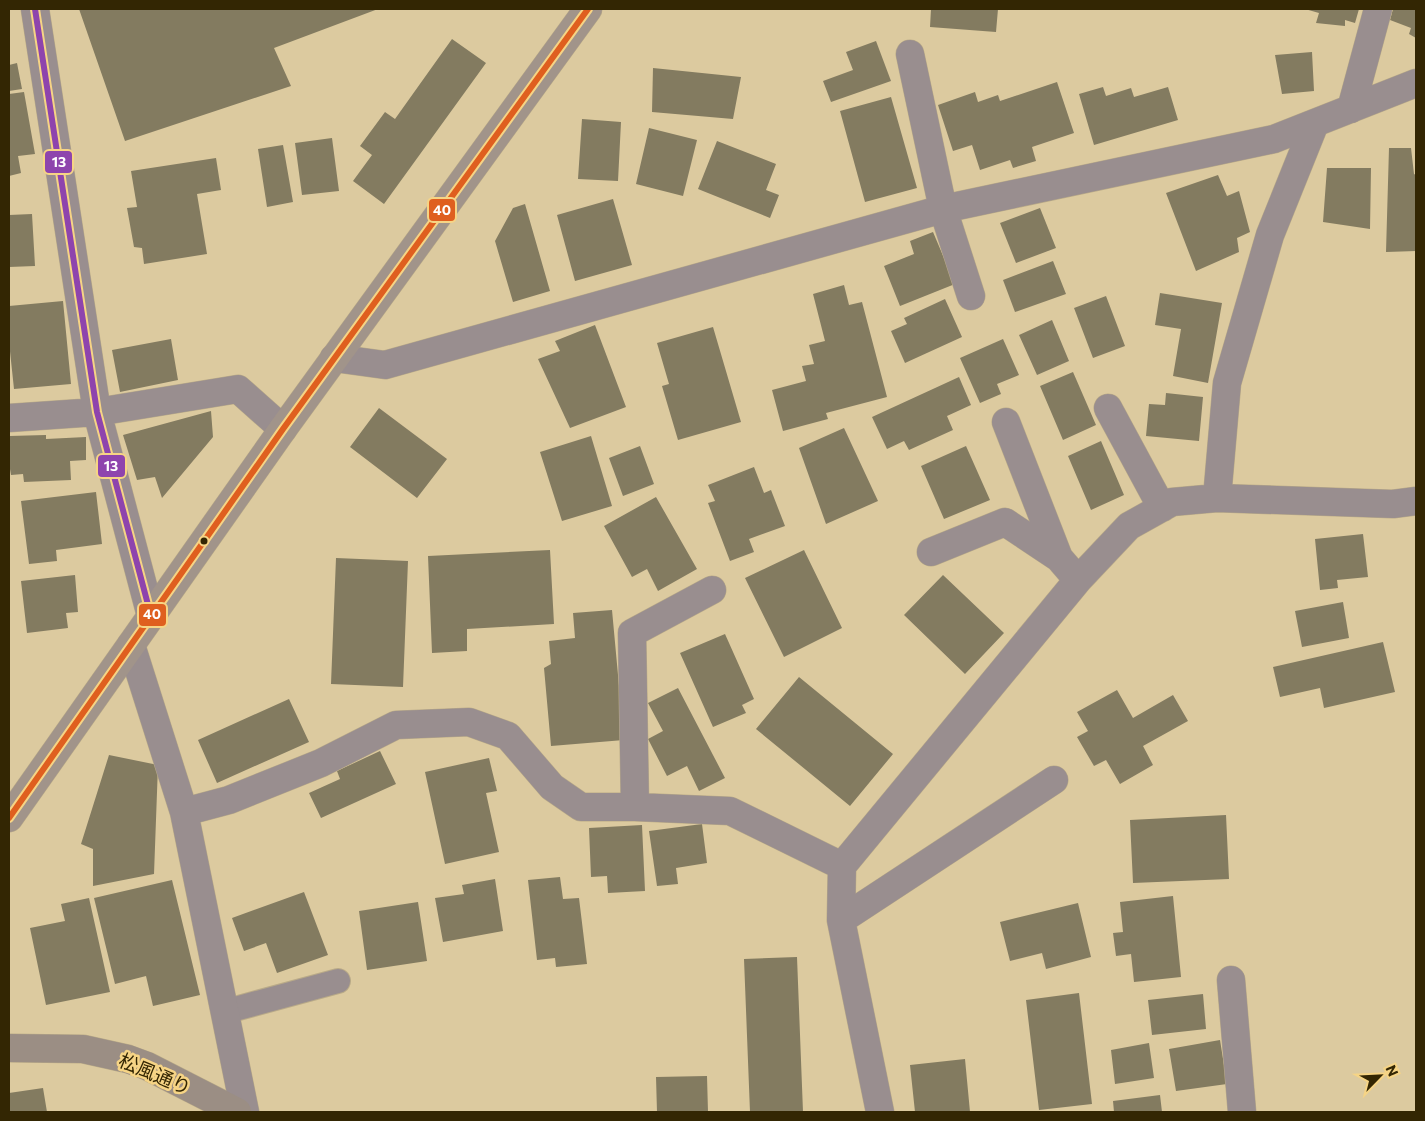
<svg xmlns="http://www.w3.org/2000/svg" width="1425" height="1121" font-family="Commissioner,'Noto Sans JP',sans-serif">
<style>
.building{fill:#837b60}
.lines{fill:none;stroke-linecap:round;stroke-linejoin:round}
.lane-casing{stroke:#b9aa88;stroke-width:26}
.street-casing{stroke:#b9aa88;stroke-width:29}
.secondary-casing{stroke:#b9aa88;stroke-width:29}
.primary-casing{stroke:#b9aa88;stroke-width:29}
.lane{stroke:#998e8f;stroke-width:24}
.street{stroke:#998e8f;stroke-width:28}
.secondary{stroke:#a1948a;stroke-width:28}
.primary{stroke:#9b8e84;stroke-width:28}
.bus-1-casing{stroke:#f6d485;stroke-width:10}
.bus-2-casing{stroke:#f6d485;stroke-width:10}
.bus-1{stroke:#8e44ad;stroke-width:6}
.bus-2{stroke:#df5f1f;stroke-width:6}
.bus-dot{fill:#332603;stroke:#f6d485;stroke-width:2}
.labels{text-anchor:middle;stroke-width:5;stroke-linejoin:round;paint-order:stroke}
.street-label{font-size:19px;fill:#332603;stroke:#f6d485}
.line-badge{stroke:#f6d485;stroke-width:2}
.badge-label{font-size:14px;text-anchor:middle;font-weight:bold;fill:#fff}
</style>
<rect width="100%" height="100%" fill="#dcca9f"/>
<path class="building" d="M 79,9 L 378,9 L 274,48 L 291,86 L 125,141 Z
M 931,9 L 998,9 L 996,32 L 930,27 Z
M 1305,9 L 1359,9 L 1355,23 L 1345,20 L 1345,26 L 1316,23 L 1319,13 Z
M 1393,9 L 1416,9 L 1416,38 L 1409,34 L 1411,28 L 1390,20 Z
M 452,39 L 486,63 L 384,204 L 353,181 L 372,155 L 360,146 L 385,112 L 395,119 Z
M 876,41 L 891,81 L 831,102 L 823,81 L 853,70 L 846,52 Z
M 1312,52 L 1314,91 L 1282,94 L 1275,55 Z
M 17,63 L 22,89 L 9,91 L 9,65 Z
M 653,68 L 741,77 L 733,119 L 652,112 Z
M 1057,82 L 1074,133 L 1032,147 L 1036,161 L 1013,168 L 1010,160 L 980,170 L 972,145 L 953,151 L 938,105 L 975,92 L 978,102 L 998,95 L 1000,101 Z
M 1103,87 L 1106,96 L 1131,88 L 1134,97 L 1168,87 L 1178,120 L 1094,145 L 1079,94 Z
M 24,92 L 35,154 L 18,156 L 21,173 L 9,176 L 9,94 Z
M 891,97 L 917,188 L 865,202 L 840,111 Z
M 582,119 L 621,122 L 618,181 L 578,179 Z
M 649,128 L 697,140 L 683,196 L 636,184 Z
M 332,138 L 339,191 L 302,195 L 295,143 Z
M 717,141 L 776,164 L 766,190 L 779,195 L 770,218 L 698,189 Z
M 283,145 L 293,202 L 267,207 L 258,149 Z
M 1389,148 L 1411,148 L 1414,174 L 1416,175 L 1416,251 L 1386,252 Z
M 216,158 L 221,190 L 197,194 L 207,254 L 144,264 L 142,248 L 134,247 L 127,208 L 137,207 L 131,171 Z
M 1327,168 L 1371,168 L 1370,229 L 1323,222 Z
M 1218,175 L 1227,196 L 1239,191 L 1250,232 L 1237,238 L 1239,252 L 1196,271 L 1166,193 Z
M 613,199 L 632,265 L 575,281 L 557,215 Z
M 525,204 L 550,291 L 513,302 L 495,241 L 513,208 Z
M 1040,208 L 1056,248 L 1016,263 L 1000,223 Z
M 32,214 L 35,266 L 9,267 L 9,215 Z
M 933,232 L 955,284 L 900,306 L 884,266 L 914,254 L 910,241 Z
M 1053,261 L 1066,294 L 1015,312 L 1003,280 Z
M 844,285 L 849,305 L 862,302 L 887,397 L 826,413 L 828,419 L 783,431 L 772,390 L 806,381 L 802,366 L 814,364 L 809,345 L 825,341 L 813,294 Z
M 1160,293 L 1222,303 L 1208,383 L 1173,376 L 1181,329 L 1155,325 Z
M 1106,296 L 1125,346 L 1093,358 L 1074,308 Z
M 945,299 L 962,337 L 905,363 L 891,331 L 907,324 L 904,318 Z
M 63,301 L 71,384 L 14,389 L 9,342 L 9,306 Z
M 1052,320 L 1069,361 L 1037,375 L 1019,335 Z
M 595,325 L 626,407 L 570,428 L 538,359 L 560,351 L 555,341 Z
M 713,327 L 741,422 L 678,440 L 662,386 L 669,384 L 657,343 Z
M 171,339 L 178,380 L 120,392 L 112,350 Z
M 1003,339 L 1019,375 L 997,384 L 1001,394 L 980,403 L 960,358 Z
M 1073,372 L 1096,425 L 1063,440 L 1040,386 Z
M 959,377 L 971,405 L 947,416 L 953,430 L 909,450 L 904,441 L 887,449 L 872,417 Z
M 1166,393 L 1203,397 L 1199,441 L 1146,436 L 1149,404 L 1165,405 Z
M 379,408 L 447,459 L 417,498 L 350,447 Z
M 211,411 L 213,437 L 162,498 L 155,477 L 137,480 L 123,435 Z
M 844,428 L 878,501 L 826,524 L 799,448 Z
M 46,435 L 46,439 L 86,437 L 86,460 L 70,461 L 71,480 L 24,482 L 23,474 L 11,475 L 9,463 L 9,436 Z
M 591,436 L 612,506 L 562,521 L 540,452 Z
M 1101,441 L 1124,495 L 1091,510 L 1068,456 Z
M 640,446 L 654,484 L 623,496 L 609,458 Z
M 966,446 L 990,500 L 944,519 L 921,466 Z
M 754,467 L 764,493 L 771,490 L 785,526 L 749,539 L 754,552 L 730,561 L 708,503 L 715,501 L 708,485 Z
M 96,492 L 102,544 L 56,550 L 57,561 L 29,564 L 21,501 Z
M 656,497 L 697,569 L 658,591 L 647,569 L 632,577 L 604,526 Z
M 1363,534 L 1368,577 L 1337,580 L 1338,588 L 1320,590 L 1315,539 Z
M 550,550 L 554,624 L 467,629 L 467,651 L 432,653 L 428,556 Z
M 804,550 L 842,628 L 784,657 L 745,578 Z
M 336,558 L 408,561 L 403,687 L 331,684 Z
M 75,575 L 78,612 L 66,613 L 68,628 L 27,633 L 21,581 Z
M 943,575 L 1004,633 L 965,674 L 904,615 Z
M 1343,602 L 1349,638 L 1302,647 L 1295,611 Z
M 612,610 L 624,740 L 551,746 L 544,668 L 551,664 L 549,641 L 575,638 L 573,613 Z
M 725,634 L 754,699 L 742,705 L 746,713 L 713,727 L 680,653 Z
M 1383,642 L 1395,692 L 1324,708 L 1320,688 L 1280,697 L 1273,667 Z
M 799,677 L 893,754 L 850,806 L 756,729 Z
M 678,688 L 725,778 L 699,791 L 687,766 L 667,776 L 648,739 L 663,731 L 648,703 Z
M 1117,690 L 1133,718 L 1173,695 L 1188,721 L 1143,746 L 1153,765 L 1120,784 L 1106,760 L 1094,766 L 1077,737 L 1088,731 L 1077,712 Z
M 289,699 L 309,742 L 217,783 L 198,740 Z
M 380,751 L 396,784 L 321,818 L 309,793 L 340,779 L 337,771 Z
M 109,755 L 158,765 L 154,874 L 93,886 L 93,849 L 81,844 Z
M 489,758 L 497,791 L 486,793 L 499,852 L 445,864 L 425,772 Z
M 1226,815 L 1229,879 L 1133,883 L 1130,820 Z
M 702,824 L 707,863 L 676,868 L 678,884 L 657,886 L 649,831 Z
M 642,825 L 645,891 L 608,893 L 607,876 L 591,877 L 589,828 Z
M 560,877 L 563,899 L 579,898 L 587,964 L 556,967 L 555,958 L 537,960 L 528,880 Z
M 495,879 L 503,931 L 443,942 L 435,898 L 464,894 L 462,885 Z
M 172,880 L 200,995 L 153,1006 L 146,976 L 115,984 L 94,898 Z
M 304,892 L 328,955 L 277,973 L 266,943 L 244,951 L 232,918 Z
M 1173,896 L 1181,977 L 1134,982 L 1131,954 L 1116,956 L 1113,933 L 1123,932 L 1120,902 Z
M 89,898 L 110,992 L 46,1005 L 30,928 L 65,921 L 61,904 Z
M 418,902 L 427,961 L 367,970 L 359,911 Z
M 1078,903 L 1091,957 L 1046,969 L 1042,953 L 1010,961 L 1000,922 Z
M 797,957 L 803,1112 L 750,1112 L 744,959 Z
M 1079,993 L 1092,1104 L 1039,1110 L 1026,1000 Z
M 1203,994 L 1206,1029 L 1152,1035 L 1148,1000 Z
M 1220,1040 L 1227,1084 L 1176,1091 L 1169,1049 Z
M 1149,1043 L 1154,1078 L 1115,1084 L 1111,1050 Z
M 965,1059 L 970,1112 L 915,1112 L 910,1065 Z
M 707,1076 L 708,1112 L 657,1112 L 656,1077 Z
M 43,1088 L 47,1112 L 9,1112 L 9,1093 Z
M 1160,1095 L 1162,1112 L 1114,1112 L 1113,1101 Z"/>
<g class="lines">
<defs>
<path id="lane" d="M 224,1012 L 338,981"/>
<path id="street" d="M 35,9 L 97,412 L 151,616
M 910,54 L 943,209 L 971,296
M 1351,109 L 1378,9
M 334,358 L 385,365 L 943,209 L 1274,139 L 1416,83
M 1108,408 L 1162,508
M 9,418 L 97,412 L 238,389 L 283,429
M 1006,422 L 1059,558
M 1217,498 L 1227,383 L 1270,235 L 1315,123
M 931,552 L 1005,522 L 1059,558 L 1078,580
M 131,645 L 184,812 L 245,1112
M 635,807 L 632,633 L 712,590
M 184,812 L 229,800 L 321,763 L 396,725 L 469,722 L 508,736 L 552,787 L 581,807 L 635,807 L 730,811 L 842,866
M 841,920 L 1054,780
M 1231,980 L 1242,1112
M 880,1112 L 841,920 L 842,866 L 1078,580 L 1129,526 L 1172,502 L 1217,498 L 1393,504 L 1416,501"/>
<path id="secondary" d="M 9,818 L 283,429 L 588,9"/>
<path id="primary" d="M 9,1048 L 83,1049 L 128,1059 L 147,1066 L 237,1112"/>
</defs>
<use href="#lane" class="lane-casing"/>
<use href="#street" class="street-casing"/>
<use href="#secondary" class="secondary-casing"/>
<use href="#primary" class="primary-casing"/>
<use href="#lane" class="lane"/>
<use href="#street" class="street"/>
<use href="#secondary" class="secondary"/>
<use href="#primary" class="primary"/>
<defs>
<path id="bus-1" d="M 35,9 L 97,412 L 151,616"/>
<path id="bus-2" d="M 9,818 L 283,429 L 588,9"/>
</defs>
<use href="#bus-1" class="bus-1-casing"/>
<use href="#bus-2" class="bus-2-casing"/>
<use href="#bus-1" class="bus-1"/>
<use href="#bus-2" class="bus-2"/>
</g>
<circle class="bus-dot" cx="204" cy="541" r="4.5"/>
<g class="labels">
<g class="street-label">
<text transform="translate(155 1074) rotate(23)" y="7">松風通り</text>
</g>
</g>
<g class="line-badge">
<rect x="44" y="150" width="29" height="24" rx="5" fill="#8e44ad"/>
<rect x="428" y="198" width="28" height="24" rx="5" fill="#df5f1f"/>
<rect x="97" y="454" width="29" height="24" rx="5" fill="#8e44ad"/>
<rect x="138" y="603" width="29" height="24" rx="5" fill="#df5f1f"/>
</g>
<g class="badge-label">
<text x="59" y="167">13</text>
<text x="442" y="215">40</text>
<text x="111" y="471">13</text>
<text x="152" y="619">40</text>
</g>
<rect width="1425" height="1121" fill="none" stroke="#332603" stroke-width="20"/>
<g transform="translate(1380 1076) rotate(66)" stroke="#f6d485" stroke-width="4" paint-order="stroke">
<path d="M0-4L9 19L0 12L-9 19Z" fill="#332603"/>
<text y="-8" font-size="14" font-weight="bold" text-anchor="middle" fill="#332603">N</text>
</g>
</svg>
